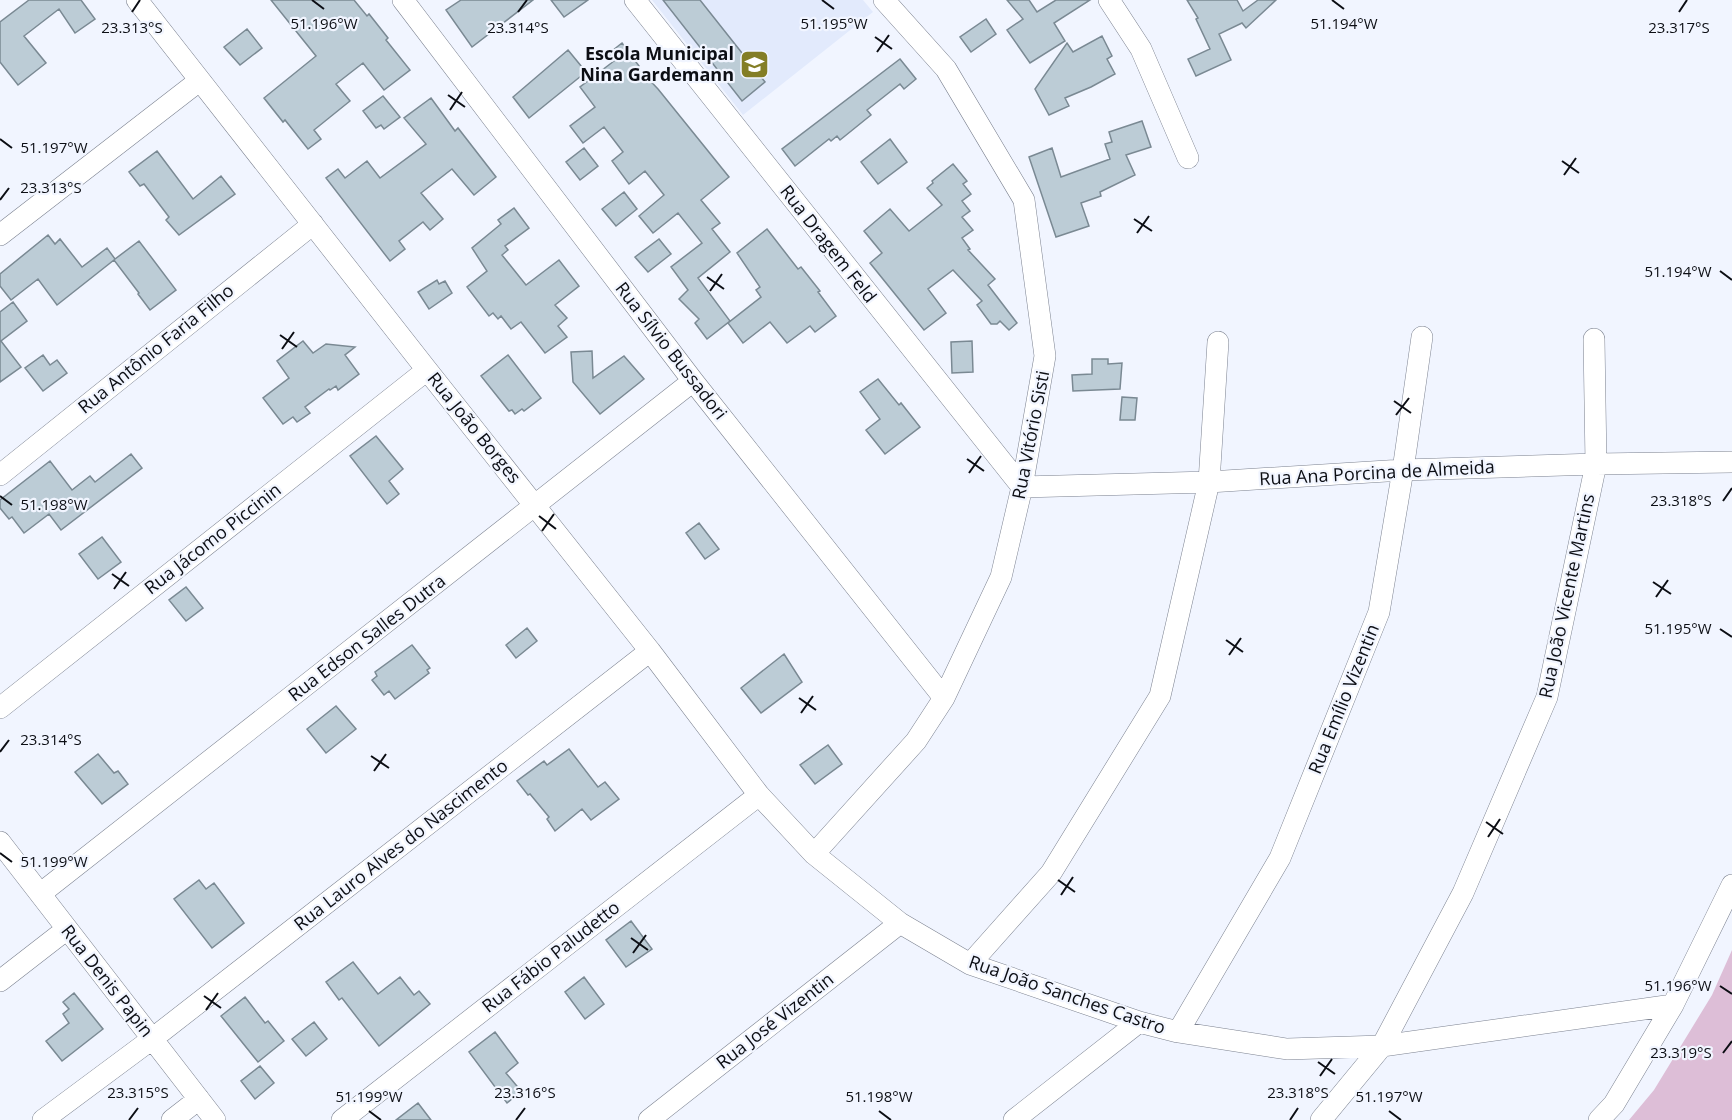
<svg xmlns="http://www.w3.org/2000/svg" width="1732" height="1120" font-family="'Open Sans',sans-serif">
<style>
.built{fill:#e2eafc}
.green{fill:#ddbed7}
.building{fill:#bcccd6;stroke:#7a8993;stroke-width:1.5}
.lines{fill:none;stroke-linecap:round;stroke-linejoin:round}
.minor-casing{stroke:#7c8290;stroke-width:22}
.minor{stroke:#fff;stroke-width:21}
.ticks{fill:none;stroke:#0c0e14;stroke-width:2}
.labels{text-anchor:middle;stroke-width:4.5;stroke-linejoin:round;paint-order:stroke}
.poi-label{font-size:18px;font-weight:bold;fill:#0c0e14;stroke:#f1f5ff;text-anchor:end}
.street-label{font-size:18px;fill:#0c0e14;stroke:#f1f5ff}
.ticks-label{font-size:15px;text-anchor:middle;fill:#0c0e14;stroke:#f1f5ff;stroke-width:4.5;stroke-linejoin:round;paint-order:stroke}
</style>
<rect width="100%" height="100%" fill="#f1f5ff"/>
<path class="built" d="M 652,0 L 863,0 L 873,12 L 743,115 Z"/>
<path class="green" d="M 1732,950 L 1732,1120 L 1629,1120 L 1654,1090 L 1712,995 Z"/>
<path class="building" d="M 29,0 L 81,0 L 95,19 L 75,33 L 59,9 L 24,36 L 46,63 L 18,85 L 0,62 L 0,22 Z
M 271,0 L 354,0 L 367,16 L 369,14 L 388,38 L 386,40 L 410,70 L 384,90 L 363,63 L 336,84 L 350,101 L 314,130 L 321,139 L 308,149 L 285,120 L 283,122 L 264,98 L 316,56 Z
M 461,0 L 533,0 L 472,47 L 446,10 Z
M 551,0 L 588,0 L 564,17 Z
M 663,0 L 700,0 L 765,82 L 742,101 Z
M 1007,0 L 1029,0 L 1037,12 L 1056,0 L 1090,0 L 1054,23 L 1065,41 L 1030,63 L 1007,30 L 1023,19 Z
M 1187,0 L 1237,0 L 1243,11 L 1258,0 L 1276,0 L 1246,28 L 1242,23 L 1219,34 L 1231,60 L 1196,76 L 1188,59 L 1210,49 L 1196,19 L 1198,18 Z
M 986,19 L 996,34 L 971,52 L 960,37 Z
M 247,29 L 262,48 L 240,65 L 224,47 Z
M 1102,36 L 1112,56 L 1107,59 L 1115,74 L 1091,87 L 1065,98 L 1069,106 L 1049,115 L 1035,89 L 1067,43 L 1073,52 Z
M 622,43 L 639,66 L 637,67 L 658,89 L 729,177 L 701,200 L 720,223 L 712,229 L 730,252 L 698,278 L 730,321 L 707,339 L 695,323 L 699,319 L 679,299 L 688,290 L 671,267 L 702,243 L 678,213 L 653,233 L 639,216 L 664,195 L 645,171 L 629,184 L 612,161 L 623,152 L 604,127 L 583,143 L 570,126 L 595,107 L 580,87 L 614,61 L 608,54 Z
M 568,50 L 586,72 L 529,118 L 513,97 Z
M 900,59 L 916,79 L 904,89 L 900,84 L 867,110 L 871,115 L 840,140 L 837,136 L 831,141 L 829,139 L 795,166 L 782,149 Z
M 383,96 L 400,117 L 384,129 L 381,125 L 376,128 L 363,111 Z
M 431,98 L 455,131 L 458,128 L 496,177 L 474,195 L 452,169 L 421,193 L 443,219 L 430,230 L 423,222 L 399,241 L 405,249 L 390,261 L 326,178 L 338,169 L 345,178 L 367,161 L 380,178 L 426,144 L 404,118 Z
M 1142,121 L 1151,147 L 1126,155 L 1135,175 L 1100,192 L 1101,196 L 1081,203 L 1089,226 L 1056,237 L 1029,157 L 1052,148 L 1061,177 L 1110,159 L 1105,144 L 1112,142 L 1109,132 Z
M 890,139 L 907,162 L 878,184 L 861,162 Z
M 584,148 L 598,166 L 580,180 L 566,162 Z
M 157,151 L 193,199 L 221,176 L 235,194 L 179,235 L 166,220 L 169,217 L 144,184 L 140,186 L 129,172 Z
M 953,164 L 967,181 L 963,184 L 971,194 L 962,201 L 970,211 L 962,217 L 973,230 L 962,238 L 970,249 L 968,250 L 995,279 L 988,285 L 1017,323 L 1009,330 L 1000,321 L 997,324 L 991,324 L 977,305 L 982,301 L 953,270 L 928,289 L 946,313 L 924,330 L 870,263 L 882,253 L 864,231 L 890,209 L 909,231 L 942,205 L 927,188 L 933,183 L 932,181 Z
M 624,192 L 637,209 L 616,226 L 602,209 Z
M 514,208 L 529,228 L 505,246 L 508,250 L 502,255 L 526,285 L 559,260 L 579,286 L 555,305 L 567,318 L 558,326 L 567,337 L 545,353 L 521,322 L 511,329 L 501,316 L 498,319 L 493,313 L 489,316 L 467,287 L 487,271 L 472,248 L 501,224 L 498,220 Z
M 767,229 L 798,269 L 801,267 L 820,291 L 818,292 L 836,316 L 815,332 L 810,326 L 787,343 L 770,322 L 743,343 L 728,323 L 761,297 L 756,290 L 760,287 L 737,253 Z
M 48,235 L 55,244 L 60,239 L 82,267 L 107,248 L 115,259 L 139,241 L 176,290 L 150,310 L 138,294 L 139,293 L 114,260 L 57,305 L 38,279 L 11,300 L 0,286 L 0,274 Z
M 659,239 L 671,254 L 648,272 L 635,257 Z
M 437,280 L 439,284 L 445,281 L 452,293 L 429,309 L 418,292 Z
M 13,302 L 27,321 L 1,341 L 21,367 L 0,382 L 0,312 Z
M 303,341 L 313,353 L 326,344 L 355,347 L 345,355 L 359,374 L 338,390 L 336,386 L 330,390 L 329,389 L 305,407 L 310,413 L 297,422 L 293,417 L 283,424 L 263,398 L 289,378 L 277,361 Z
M 972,341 L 973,372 L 952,373 L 951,342 Z
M 592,351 L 593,378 L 624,356 L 644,379 L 600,414 L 573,382 L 571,352 Z
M 43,355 L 50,365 L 57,360 L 67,373 L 43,391 L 25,368 Z
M 508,355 L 541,398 L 524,411 L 522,409 L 515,414 L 512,410 L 509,411 L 481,376 Z
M 1092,359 L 1108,359 L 1108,364 L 1122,363 L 1120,389 L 1073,391 L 1072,375 L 1092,374 Z
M 878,379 L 899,405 L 901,403 L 920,427 L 885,454 L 866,430 L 880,419 L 860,392 Z
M 1122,397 L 1137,398 L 1135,420 L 1120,420 Z
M 376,436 L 403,469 L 389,481 L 399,494 L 387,504 L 350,456 Z
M 131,454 L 142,468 L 61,530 L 49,514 L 24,533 L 12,517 L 9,519 L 0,508 L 0,500 L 50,461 L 72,490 L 90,476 L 95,482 Z
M 699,523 L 719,549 L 705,559 L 686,533 Z
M 102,537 L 121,562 L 98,579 L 79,554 Z
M 186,587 L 203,608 L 186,621 L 169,600 Z
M 527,628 L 537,641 L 516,658 L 506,645 Z
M 412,645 L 430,668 L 427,670 L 429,673 L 395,699 L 389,691 L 384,695 L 372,680 L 377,676 L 375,672 Z
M 784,654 L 802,682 L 761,713 L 741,688 Z
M 336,706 L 356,729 L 326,753 L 307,729 Z
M 828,745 L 842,764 L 815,784 L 800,765 Z
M 569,749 L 598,787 L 605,782 L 619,799 L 591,820 L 582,809 L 555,831 L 547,819 L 549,817 L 530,794 L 528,795 L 517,781 L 544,761 L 547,765 Z
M 98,754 L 114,773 L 118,771 L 128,784 L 102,804 L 75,772 Z
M 199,880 L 206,889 L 214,883 L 244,923 L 212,948 L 174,899 Z
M 631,921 L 652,949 L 626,967 L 606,940 Z
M 353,962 L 378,994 L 400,977 L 414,995 L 419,991 L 430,1004 L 379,1046 L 342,998 L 339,1000 L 326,982 Z
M 584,977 L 604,1004 L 585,1019 L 565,992 Z
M 74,993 L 103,1029 L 62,1061 L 46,1041 L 69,1023 L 63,1014 L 69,1009 L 63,1002 Z
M 245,997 L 265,1023 L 268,1021 L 284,1041 L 258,1062 L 221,1016 Z
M 314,1022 L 327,1039 L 306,1056 L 292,1039 Z
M 495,1032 L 518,1063 L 506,1073 L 521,1091 L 507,1103 L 469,1052 Z
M 260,1066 L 274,1083 L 255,1099 L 241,1081 Z
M 418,1103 L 431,1120 L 396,1120 Z"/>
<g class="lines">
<defs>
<path id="minor" d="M 137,0 L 427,370 L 650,651 L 759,795 L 814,854 L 900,923 L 970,964 L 1139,1022 L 1178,1032 L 1287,1049 L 1382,1046 L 1673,1005
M 403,0 L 693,381 L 944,698
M 635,0 L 1022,487
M 1109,0 L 1141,49 L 1188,158
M 0,235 L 199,81
M 0,475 L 313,224
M 1022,487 L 1209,482 L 1403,470 L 1596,464 L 1732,462
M 0,708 L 427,370
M 0,842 L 215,1120
M 814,854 L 916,741 L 944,698 L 1001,577 L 1022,487 L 1045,356 L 1024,200 L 946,69 L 884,0
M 40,894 L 693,381
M 970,964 L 1051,873 L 1160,696 L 1209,482 L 1218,342
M 0,981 L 67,929
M 1178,1032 L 1280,858 L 1379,612 L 1403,470 L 1422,337
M 43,1120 L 152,1039 L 650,651
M 172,1120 L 199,1099
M 342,1120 L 759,795
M 649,1120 L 900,923
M 1014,1120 L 1139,1022
M 1321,1120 L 1382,1046 L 1463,893 L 1547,697 L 1596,464 L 1594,339
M 1599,1120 L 1614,1104 L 1673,1005 L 1732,885"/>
</defs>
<use href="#minor" class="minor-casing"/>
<use href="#minor" class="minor"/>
</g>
<path class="ticks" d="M 312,0 L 324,9M 822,0 L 834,9M 1332,0 L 1344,9M 132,12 L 140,0M 518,12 L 527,0M 1679,12 L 1687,0M 875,37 L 892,49M 877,52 L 889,35M 448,95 L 465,107M 450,110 L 462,92M 0,139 L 12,148M 1562,161 L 1579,173M 1564,175 L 1576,158M 0,200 L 9,188M 1134,219 L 1152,231M 1137,233 L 1149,216M 1720,271 L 1732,280M 707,277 L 724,289M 710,291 L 722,274M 280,335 L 297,347M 282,349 L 294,332M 1394,401 L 1411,413M 1396,415 L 1409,398M 967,459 L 984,471M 969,473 L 981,456M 0,496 L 12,505M 1723,501 L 1732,488M 539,516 L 556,529M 542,531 L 554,514M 112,574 L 129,586M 1653,582 L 1671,594M 114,589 L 126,572M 1656,597 L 1668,580M 1720,629 L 1732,637M 1226,640 L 1243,652M 1229,655 L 1241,638M 799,698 L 816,710M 801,713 L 813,696M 0,752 L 9,740M 371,756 L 389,768M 374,771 L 386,754M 1486,822 L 1503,834M 1488,837 L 1500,819M 0,853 L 12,862M 1058,880 L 1075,892M 1061,895 L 1073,877M 631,938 L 648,950M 633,953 L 646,935M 1720,986 L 1732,994M 204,996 L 221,1008M 206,1010 L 218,993M 1723,1053 L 1732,1041M 1318,1062 L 1335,1074M 1320,1076 L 1332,1059M 369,1111 L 381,1120M 879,1111 L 891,1120M 1389,1111 L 1401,1120M 129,1120 L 138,1108M 516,1120 L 525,1108M 1290,1120 L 1298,1108"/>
<defs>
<symbol id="school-square" viewBox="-11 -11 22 22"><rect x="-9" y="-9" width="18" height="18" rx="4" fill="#847e25" stroke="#f1f5ff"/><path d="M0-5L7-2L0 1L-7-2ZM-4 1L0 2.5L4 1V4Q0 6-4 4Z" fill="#fff"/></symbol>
</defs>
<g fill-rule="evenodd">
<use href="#school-square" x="738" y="48" width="33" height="33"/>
</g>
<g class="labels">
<g class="poi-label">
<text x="734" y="60">Escola Municipal<tspan x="734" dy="21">Nina Gardemann</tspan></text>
</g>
<g class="street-label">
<text transform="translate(828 244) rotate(52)" y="6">Rua Dragem Feld</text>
<text transform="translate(156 349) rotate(-39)" y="6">Rua Antônio Faria Filho</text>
<text transform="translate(671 351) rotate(52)" y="6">Rua Sílvio Bussadori</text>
<text transform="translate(474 428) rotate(51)" y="6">Rua João Borges</text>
<text transform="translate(1031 435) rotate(-79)" y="6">Rua Vitório Sisti</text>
<text transform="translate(1377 473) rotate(-3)" y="6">Rua Ana Porcina de Almeida</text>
<text transform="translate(213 539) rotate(-38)" y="6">Rua Jácomo Piccinin</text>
<text transform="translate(1567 596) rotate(-78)" y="6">Rua João Vicente Martins</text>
<text transform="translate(367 638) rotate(-38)" y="6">Rua Edson Salles Dutra</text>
<text transform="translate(1344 699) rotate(-68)" y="6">Rua Emílio Vizentin</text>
<text transform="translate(401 845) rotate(-38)" y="6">Rua Lauro Alves do Nascimento</text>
<text transform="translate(551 957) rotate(-38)" y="6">Rua Fábio Paludetto</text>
<text transform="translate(107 981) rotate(52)" y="6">Rua Denis Papin</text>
<text transform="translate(1067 995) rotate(19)" y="6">Rua João Sanches Castro</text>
<text transform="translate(775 1021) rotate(-38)" y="6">Rua José Vizentin</text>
</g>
</g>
<g class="ticks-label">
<text x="324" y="29">51.196°W</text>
<text x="834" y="29">51.195°W</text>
<text x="1344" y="29">51.194°W</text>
<text x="132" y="33">23.313°S</text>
<text x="518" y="33">23.314°S</text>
<text x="1679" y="33">23.317°S</text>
<text x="54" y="153">51.197°W</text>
<text x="51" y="193">23.313°S</text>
<text x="1678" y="277">51.194°W</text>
<text x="1681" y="506">23.318°S</text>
<text x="54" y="510">51.198°W</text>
<text x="1678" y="634">51.195°W</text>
<text x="51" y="745">23.314°S</text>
<text x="54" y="867">51.199°W</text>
<text x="1678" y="991">51.196°W</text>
<text x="1681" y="1058">23.319°S</text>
<text x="138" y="1098">23.315°S</text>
<text x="525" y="1098">23.316°S</text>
<text x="1298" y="1098">23.318°S</text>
<text x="369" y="1102">51.199°W</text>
<text x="879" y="1102">51.198°W</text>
<text x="1389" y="1102">51.197°W</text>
</g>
</svg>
